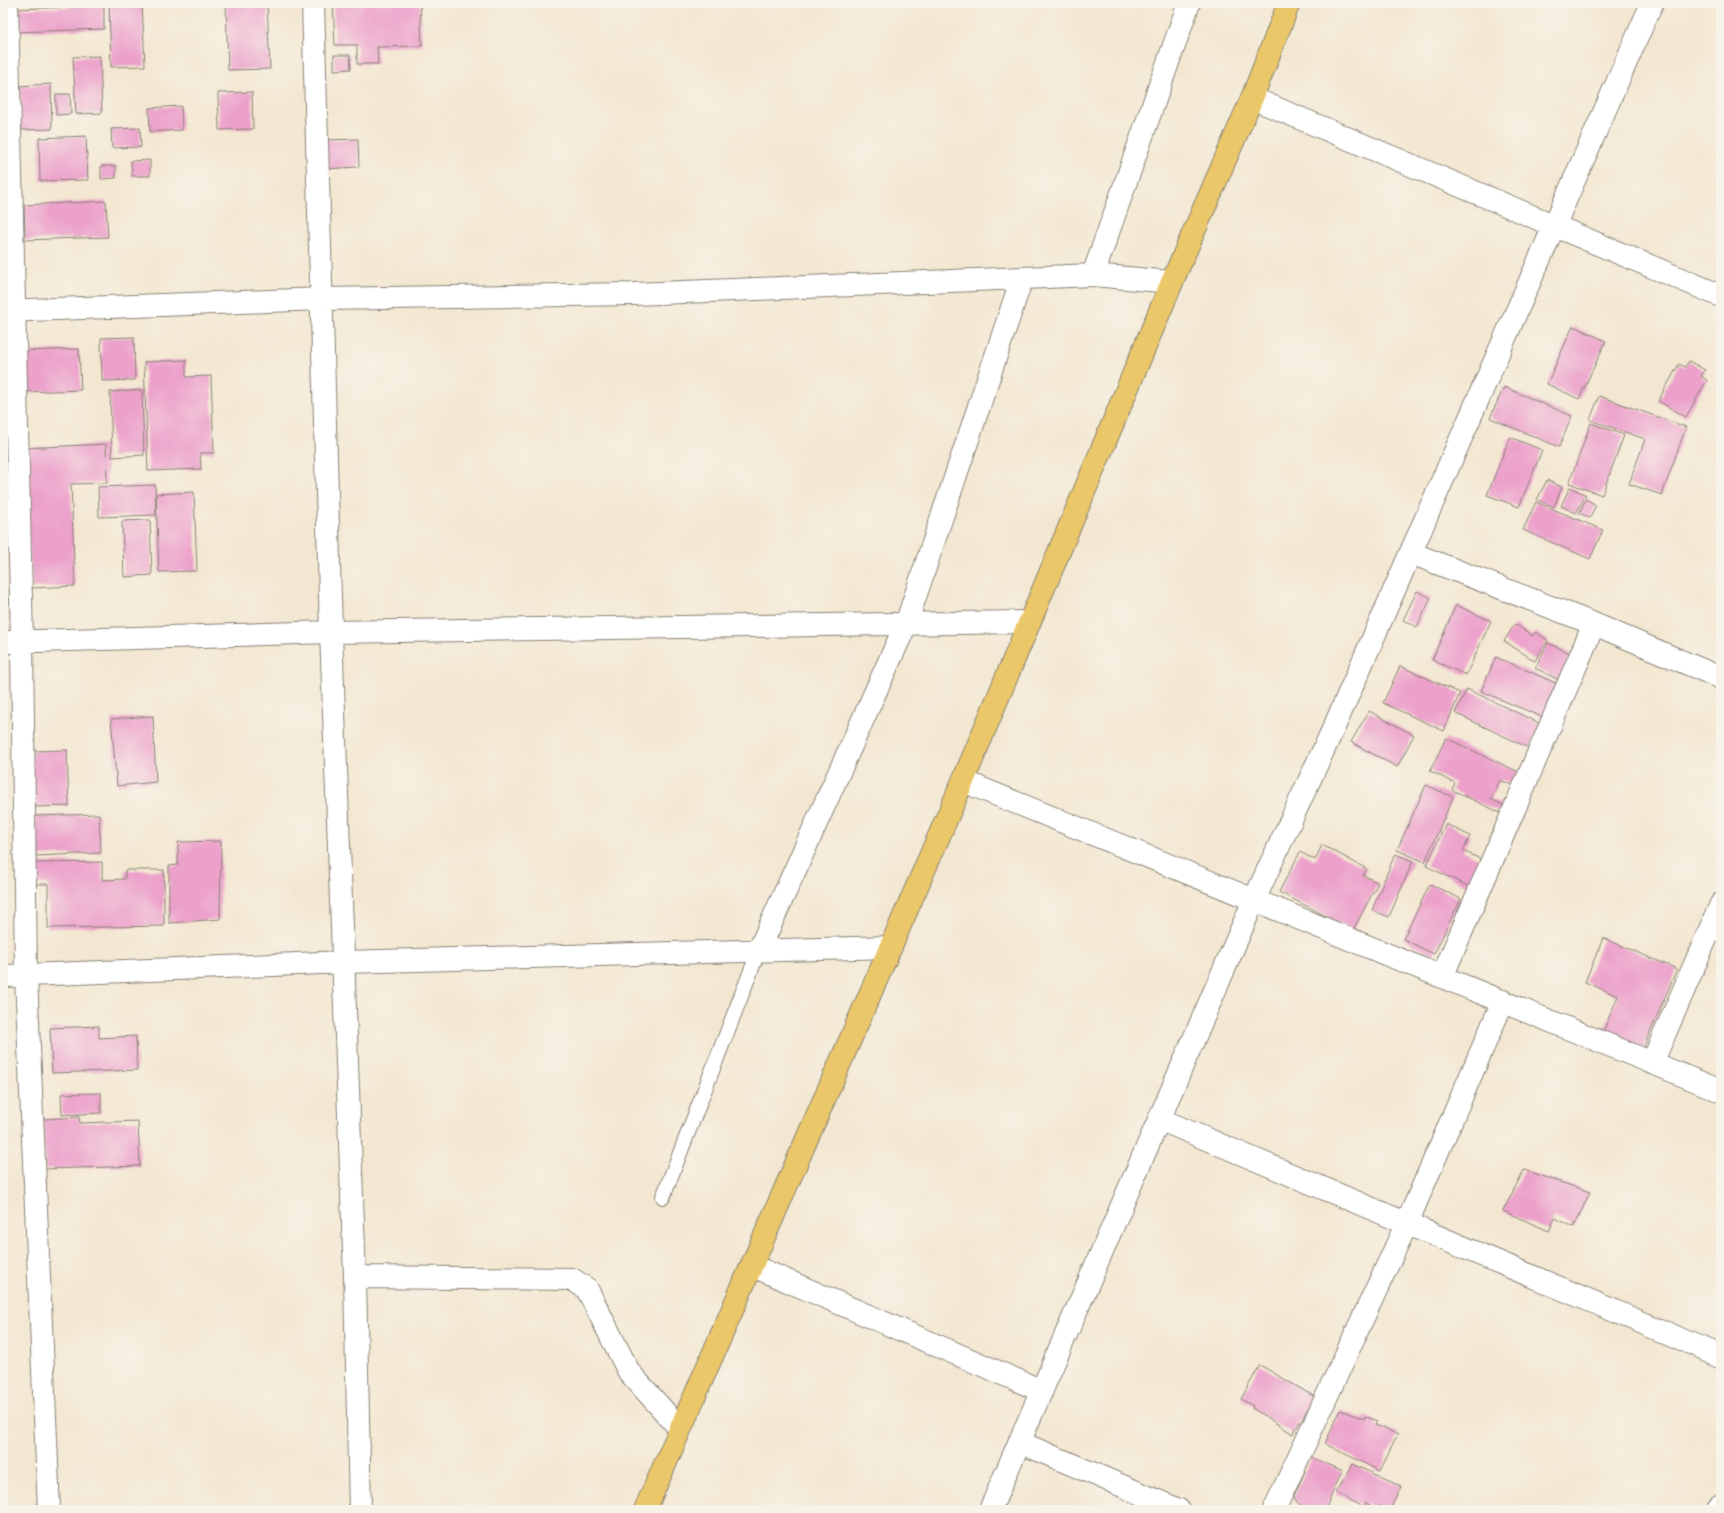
<svg xmlns="http://www.w3.org/2000/svg" width="1724" height="1513" font-family="Mynerve,sans-serif">
<style>
.building{fill:#eca1cb}
.lines{fill:none;stroke-linecap:round;stroke-linejoin:round}
.service-casing{stroke:#888276;stroke-width:16}
.minor-casing{stroke:#888276;stroke-width:24}
.trunk-casing{stroke:#888276;stroke-width:24}
.service{stroke:#fff;stroke-width:14}
.minor{stroke:#fff;stroke-width:22}
.trunk{stroke:#eac769;stroke-width:22}
</style>
<rect width="100%" height="100%" fill="#f7f3e8"/>
<filter id="ink" filterUnits="userSpaceOnUse"><feTurbulence type="fractalNoise" baseFrequency=".025" numOctaves="2"/><feDisplacementMap in="SourceGraphic" scale="8" xChannelSelector="R" yChannelSelector="G"/><feConvolveMatrix kernelMatrix="1 2 1 2 8 2 1 2 1" color-interpolation-filters="sRGB"/></filter>
<filter id="wash" filterUnits="userSpaceOnUse"><feTurbulence type="fractalNoise" baseFrequency=".012" numOctaves="4" result="noise"/><feDisplacementMap in="SourceGraphic" scale="16" xChannelSelector="R" yChannelSelector="G"/><feGaussianBlur stdDeviation="0.9" result="paint"/><feColorMatrix in="noise" values="0 0 0 0 0 0 0 0 0 0 0 0 0 0 0 0 0 1.4 0 .05"/><feComposite in="paint" operator="in"/></filter>
<g filter="url(#wash)">
<rect width="100%" height="100%" fill="#f3e7d1"/>
<g id="blocks">
<path class="building" d="M 109,3 L 142,3 L 145,66 L 111,67 Z
M 267,3 L 270,69 L 228,70 L 226,4 Z
M 333,3 L 420,3 L 422,46 L 377,47 L 378,64 L 357,64 L 357,45 L 335,45 Z
M 104,6 L 104,29 L 14,32 L 13,9 Z
M 334,55 L 350,55 L 351,69 L 334,70 Z
M 100,56 L 102,113 L 76,114 L 73,57 Z
M 51,84 L 52,129 L 21,130 L 19,86 Z
M 252,92 L 253,129 L 219,130 L 218,93 Z
M 56,94 L 70,94 L 71,114 L 56,115 Z
M 181,106 L 182,130 L 150,132 L 149,108 Z
M 140,128 L 141,147 L 112,148 L 111,129 Z
M 86,136 L 88,180 L 40,181 L 39,138 Z
M 358,139 L 359,167 L 324,169 L 322,140 Z
M 150,160 L 150,176 L 132,176 L 131,161 Z
M 101,166 L 116,166 L 116,178 L 101,179 Z
M 106,201 L 108,237 L 25,240 L 24,205 Z
M 1573,326 L 1606,341 L 1579,399 L 1547,384 Z
M 134,337 L 135,380 L 102,381 L 101,338 Z
M 79,349 L 81,390 L 25,392 L 24,351 Z
M 186,360 L 186,377 L 211,376 L 214,453 L 200,453 L 201,469 L 148,471 L 144,362 Z
M 1689,361 L 1705,370 L 1701,376 L 1707,380 L 1686,417 L 1658,401 L 1679,364 L 1685,367 Z
M 1504,387 L 1572,416 L 1559,447 L 1490,418 Z
M 142,390 L 144,455 L 112,457 L 110,392 Z
M 1599,396 L 1686,427 L 1662,495 L 1629,484 L 1645,439 L 1590,420 Z
M 1591,423 L 1624,435 L 1602,495 L 1569,483 Z
M 1510,437 L 1542,450 L 1519,507 L 1487,495 Z
M 106,444 L 107,483 L 71,484 L 75,586 L 32,588 L 22,448 Z
M 1547,480 L 1562,487 L 1554,507 L 1537,500 Z
M 155,485 L 156,515 L 99,517 L 98,487 Z
M 1570,487 L 1586,495 L 1576,513 L 1561,506 Z
M 194,492 L 197,571 L 159,572 L 156,494 Z
M 1586,499 L 1596,505 L 1590,518 L 1579,513 Z
M 1536,502 L 1603,530 L 1590,559 L 1523,530 Z
M 150,520 L 152,575 L 124,577 L 122,521 Z
M 1417,591 L 1431,598 L 1417,627 L 1403,620 Z
M 1456,605 L 1491,621 L 1466,675 L 1432,660 Z
M 1515,624 L 1533,636 L 1535,632 L 1548,640 L 1535,661 L 1504,641 Z
M 1548,643 L 1572,654 L 1559,680 L 1535,668 Z
M 1496,657 L 1558,684 L 1544,718 L 1481,691 Z
M 1400,666 L 1460,693 L 1444,731 L 1383,703 Z
M 1467,689 L 1541,724 L 1529,748 L 1455,713 Z
M 1369,711 L 1414,735 L 1397,767 L 1351,742 Z
M 153,716 L 156,782 L 117,786 L 111,719 Z
M 1446,738 L 1525,775 L 1518,788 L 1500,780 L 1491,799 L 1509,808 L 1505,815 L 1452,790 L 1455,783 L 1430,771 Z
M 67,750 L 69,806 L 34,807 L 32,751 Z
M 1426,785 L 1453,797 L 1425,862 L 1397,850 Z
M 99,814 L 101,853 L 36,856 L 35,816 Z
M 1446,824 L 1470,836 L 1463,851 L 1487,862 L 1474,889 L 1426,866 Z
M 221,841 L 220,919 L 169,923 L 169,866 L 178,865 L 178,842 Z
M 1322,845 L 1367,869 L 1363,875 L 1378,883 L 1353,930 L 1279,892 L 1300,852 L 1315,860 Z
M 1395,854 L 1413,861 L 1389,917 L 1372,910 Z
M 102,862 L 102,880 L 125,879 L 125,870 L 164,870 L 164,926 L 48,928 L 48,884 L 31,884 L 31,863 Z
M 1430,884 L 1461,899 L 1434,954 L 1403,939 Z
M 1603,938 L 1677,969 L 1643,1049 L 1603,1032 L 1618,996 L 1585,982 Z
M 99,1026 L 99,1038 L 136,1036 L 137,1070 L 52,1073 L 50,1028 Z
M 101,1093 L 101,1113 L 62,1115 L 61,1094 Z
M 79,1117 L 80,1123 L 138,1121 L 140,1166 L 45,1169 L 43,1119 Z
M 1524,1170 L 1590,1192 L 1574,1227 L 1555,1218 L 1549,1231 L 1503,1211 Z
M 1260,1365 L 1315,1397 L 1293,1434 L 1252,1408 L 1253,1406 L 1241,1399 Z
M 1340,1410 L 1364,1419 L 1365,1416 L 1377,1421 L 1375,1425 L 1398,1434 L 1380,1471 L 1325,1444 Z
M 1311,1457 L 1342,1471 L 1325,1510 L 1307,1510 L 1293,1499 Z
M 1352,1464 L 1401,1486 L 1390,1510 L 1379,1506 L 1377,1509 L 1366,1503 L 1364,1507 L 1336,1493 Z"/>
</g>
</g>
<g filter="url(#ink)">
<use href="#blocks" fill-opacity="0" stroke="#888276" stroke-width="1"/>
<g class="lines">
<defs>
<path id="service" d="M 663,1197 L 759,950"/>
<path id="minor" d="M 7,3 L 22,641 L 26,976 L 49,1510
M 313,3 L 331,632 L 355,1277 L 360,1510
M 1252,98 L 1721,296
M 1093,275 L 1189,3
M 3,311 L 322,299 L 634,294 L 1093,275 L 1172,282
M 1411,553 L 1594,624 L 1721,678
M 3,642 L 331,632 L 1029,622
M 963,781 L 1721,1091
M 759,950 L 906,624 L 1022,278
M 3,976 L 345,962 L 891,947
M 1442,977 L 1594,624
M 1652,1063 L 1721,904
M 1159,1119 L 1721,1356
M 753,1266 L 1042,1391
M 355,1277 L 572,1279 L 587,1289 L 629,1372 L 680,1429
M 1019,1442 L 1179,1510
M 990,1510 L 1254,900 L 1335,725 L 1652,3
M 1274,1510 L 1407,1223 L 1503,1001
M 1719,1510 L 1721,1505"/>
<path id="trunk" d="M 645,1510 L 963,781 L 1172,282 L 1252,98 L 1289,3"/>
</defs>
<use href="#service" class="service-casing"/>
<use href="#minor" class="minor-casing"/>
<use href="#trunk" class="trunk-casing"/>
<use href="#service" class="service"/>
<use href="#minor" class="minor"/>
<use href="#trunk" class="trunk"/>
</g>
</g>
<rect width="1724" height="1513" fill="none" stroke="#f7f3e8" stroke-width="16"/>
</svg>
